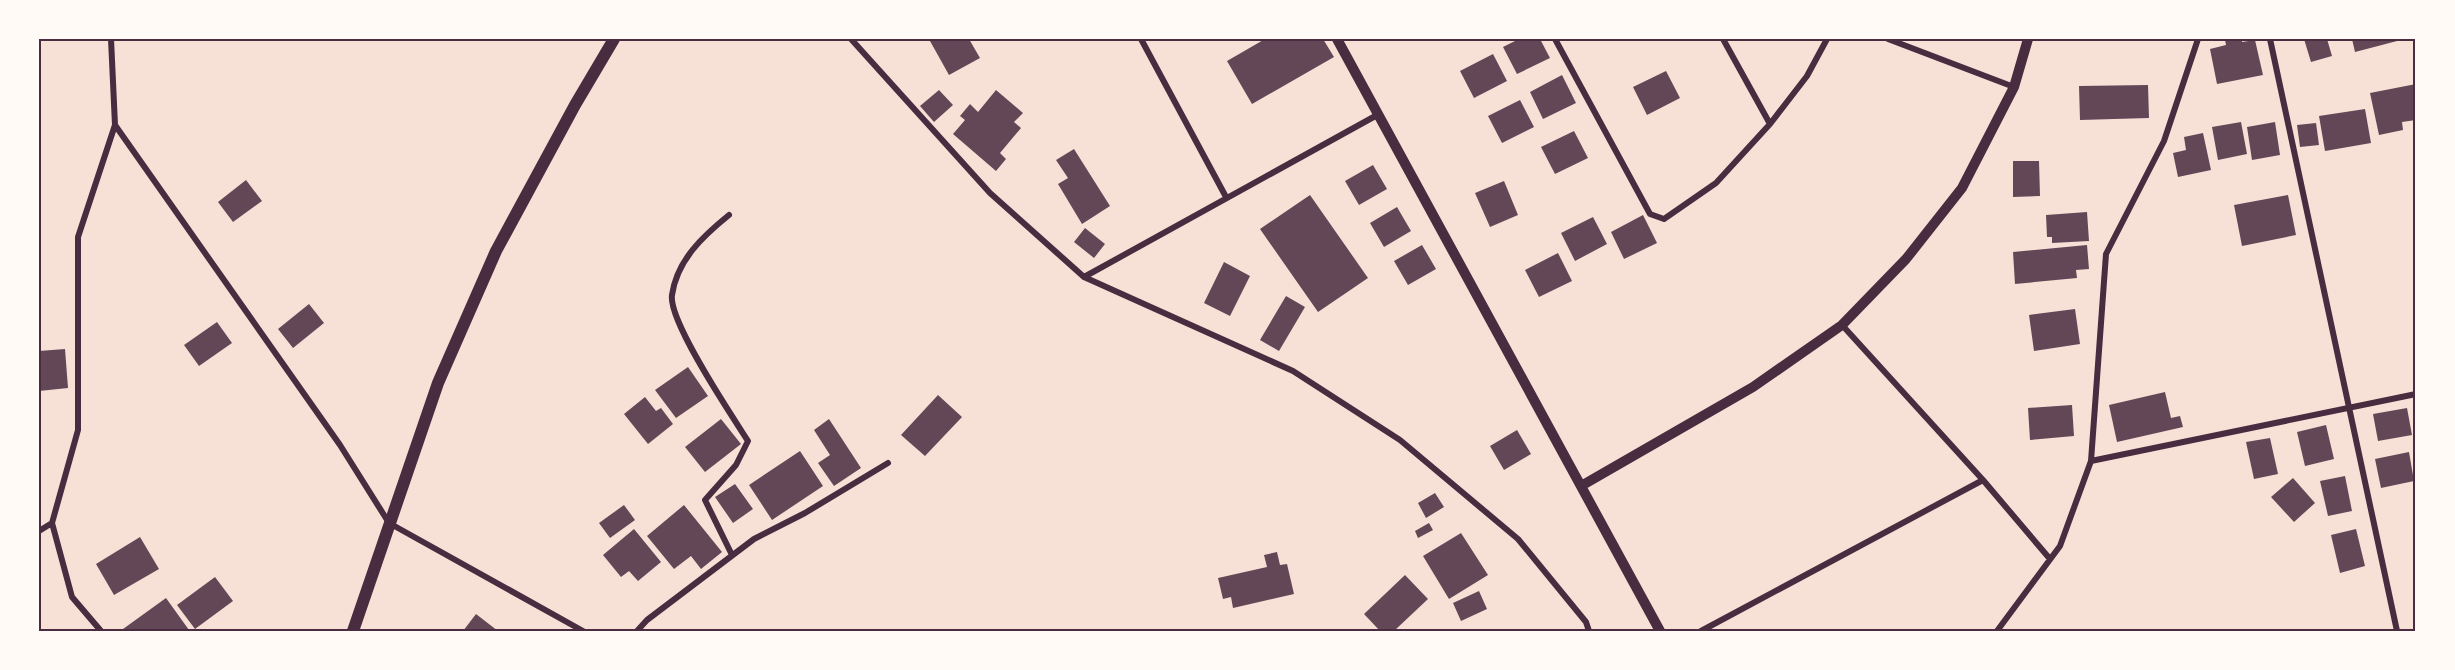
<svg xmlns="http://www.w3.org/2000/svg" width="2455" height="670" font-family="'PT Sans Narrow',sans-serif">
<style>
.building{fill:#644757}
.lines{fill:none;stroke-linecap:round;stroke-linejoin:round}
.minor{stroke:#4a2c40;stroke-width:6}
.tertiary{stroke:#4a2c40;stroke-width:10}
.secondary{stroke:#4a2c40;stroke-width:12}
.neatline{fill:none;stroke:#4a2c40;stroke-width:2}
</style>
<rect width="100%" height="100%" fill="#f7e1d7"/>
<path class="building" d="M 934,39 L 969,39 L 980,58 L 949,75 L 930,41 Z
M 1265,39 L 1323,39 L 1334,57 L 1252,104 L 1227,61 Z
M 1519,39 L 1540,39 L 1550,58 L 1517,74 L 1503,47 Z
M 2232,39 L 2242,39 L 2242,42 L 2255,40 L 2263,75 L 2217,84 L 2210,49 L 2226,45 L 2225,40 Z
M 2304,39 L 2327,39 L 2332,56 L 2311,62 Z
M 2352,39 L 2401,39 L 2401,40 L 2355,52 Z
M 1493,54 L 1507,81 L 1474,98 L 1460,71 Z
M 1666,71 L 1680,98 L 1647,115 L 1633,87 Z
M 1562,75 L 1576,103 L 1543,119 L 1530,92 Z
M 2416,84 L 2416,120 L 2402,122 L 2403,130 L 2379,135 L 2370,93 Z
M 2148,85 L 2149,118 L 2080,120 L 2079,86 Z
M 939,90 L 953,105 L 934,122 L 920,106 Z
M 996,90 L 1023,113 L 1014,122 L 1021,128 L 1000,153 L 1006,159 L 996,171 L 953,134 L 965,120 L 960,116 L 970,104 L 978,112 Z
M 1520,100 L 1534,127 L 1502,143 L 1488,116 Z
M 2365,109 L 2371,143 L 2325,151 L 2319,116 Z
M 2241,122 L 2247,154 L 2218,160 L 2212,127 Z
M 2275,122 L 2280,155 L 2252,160 L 2247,127 Z
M 2316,123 L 2319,145 L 2300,147 L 2297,125 Z
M 1574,131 L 1588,158 L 1555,174 L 1541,147 Z
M 2203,133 L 2211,170 L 2178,177 L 2173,153 L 2186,150 L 2184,137 Z
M 1074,149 L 1110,206 L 1082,224 L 1058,184 L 1068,178 L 1056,160 Z
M 2013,161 L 2039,161 L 2040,196 L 2013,197 Z
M 1373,165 L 1387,189 L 1359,205 L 1345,181 Z
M 246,180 L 262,201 L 233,222 L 218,202 Z
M 1504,181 L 1518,215 L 1490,227 L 1475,193 Z
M 1310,195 L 1368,278 L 1318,312 L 1260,229 Z
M 2288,195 L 2296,235 L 2242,246 L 2234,205 Z
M 1397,207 L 1411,231 L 1384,247 L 1370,223 Z
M 2087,212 L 2089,241 L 2052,243 L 2052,237 L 2047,237 L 2046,215 Z
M 1643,215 L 1657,243 L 1624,259 L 1611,232 Z
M 1593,217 L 1607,244 L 1575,261 L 1561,233 Z
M 1085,228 L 1105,244 L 1094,258 L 1074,242 Z
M 1422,245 L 1436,269 L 1408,285 L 1394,261 Z
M 2087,245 L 2089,269 L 2076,270 L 2077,278 L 2015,284 L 2013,252 Z
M 1558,253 L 1572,281 L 1539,297 L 1525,270 Z
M 1224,262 L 1250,276 L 1230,316 L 1204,303 Z
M 1286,296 L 1305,307 L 1279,351 L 1260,340 Z
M 309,304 L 324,323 L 293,348 L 278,329 Z
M 2075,309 L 2080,344 L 2034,351 L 2029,315 Z
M 217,322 L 232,343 L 199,366 L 184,345 Z
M 65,349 L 68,388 L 39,391 L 39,351 Z
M 688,367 L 708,396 L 676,418 L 655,390 Z
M 2165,392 L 2171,418 L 2180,416 L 2183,427 L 2117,442 L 2109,405 Z
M 938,395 L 962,417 L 925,456 L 901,435 Z
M 645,397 L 656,411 L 661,408 L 673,424 L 648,444 L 624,414 Z
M 2072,405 L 2074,436 L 2030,440 L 2028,408 Z
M 2407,408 L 2412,435 L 2378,441 L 2373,414 Z
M 721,419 L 741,444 L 705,472 L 685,447 Z
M 829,419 L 861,468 L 834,486 L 818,463 L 830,455 L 814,430 Z
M 2326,425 L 2334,459 L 2305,466 L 2297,432 Z
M 1517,430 L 1531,454 L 1504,470 L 1490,446 Z
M 2270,438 L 2278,474 L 2254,479 L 2246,442 Z
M 800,451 L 823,486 L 772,520 L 749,485 Z
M 2409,452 L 2414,481 L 2381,488 L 2375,459 Z
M 2345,476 L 2352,511 L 2328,516 L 2320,481 Z
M 2293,478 L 2315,503 L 2294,522 L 2271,497 Z
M 735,484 L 753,509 L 733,523 L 715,497 Z
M 1435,493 L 1444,507 L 1426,518 L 1418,503 Z
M 624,505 L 635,520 L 610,538 L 599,523 Z
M 684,505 L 722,552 L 701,569 L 691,556 L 674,569 L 647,536 Z
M 1429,523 L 1433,530 L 1418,538 L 1415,531 Z
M 634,529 L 661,562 L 638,581 L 629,571 L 621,577 L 603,555 Z
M 2356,529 L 2365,566 L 2340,573 L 2331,535 Z
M 1461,533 L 1488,575 L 1449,599 L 1423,556 Z
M 140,537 L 159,569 L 114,595 L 96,564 Z
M 1277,552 L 1280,565 L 1287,564 L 1294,594 L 1233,608 L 1231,597 L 1223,599 L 1218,578 L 1267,567 L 1264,555 Z
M 1405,575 L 1428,599 L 1394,631 L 1380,631 L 1364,614 Z
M 215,577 L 233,601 L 195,629 L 177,605 Z
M 1479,591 L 1487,609 L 1461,621 L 1453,603 Z
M 166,598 L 189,630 L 125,631 L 123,629 Z
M 476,614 L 498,631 L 463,631 Z"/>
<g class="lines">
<path class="minor" d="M 111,39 L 115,125 L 340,445 L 389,523 L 583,631
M 851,39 L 990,193 L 1084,277 L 1293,371 L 1400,440 L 1518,539 L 1586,622 L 1589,631
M 1141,39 L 1226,197
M 1555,39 L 1650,214 L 1664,219 L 1716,183 L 1770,124 L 1807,76 L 1827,39
M 1723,39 L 1770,124
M 1888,39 L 2014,87
M 2270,39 L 2397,631
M 729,215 C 703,236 677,260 672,295 C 668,321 732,416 748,441 L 736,465 L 705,500 L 732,555
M 1084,277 L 1379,114
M 1842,325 L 1983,480 L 2050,559
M 2091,461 L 2416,394
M 39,531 L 52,523
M 101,631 L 72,597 L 52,523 L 78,430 L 78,237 L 115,125
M 637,631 L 647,620 L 754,539 L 805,513 L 888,463
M 1701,631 L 1983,480
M 1997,631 L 2060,546 L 2091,461 L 2106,254 L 2164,141 L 2198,39"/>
<path class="tertiary" d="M 1337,39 L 1660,631
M 1581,486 L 1753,387 L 1842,325 L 1906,259 L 1962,188 L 2014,87 L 2028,39"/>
<path class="secondary" d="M 353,631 L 438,383 L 496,251 L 575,105 L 614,39"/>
</g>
<rect width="2455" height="670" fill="none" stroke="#fffaf5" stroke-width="81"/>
<rect x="40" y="40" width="2374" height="590" class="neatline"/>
</svg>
